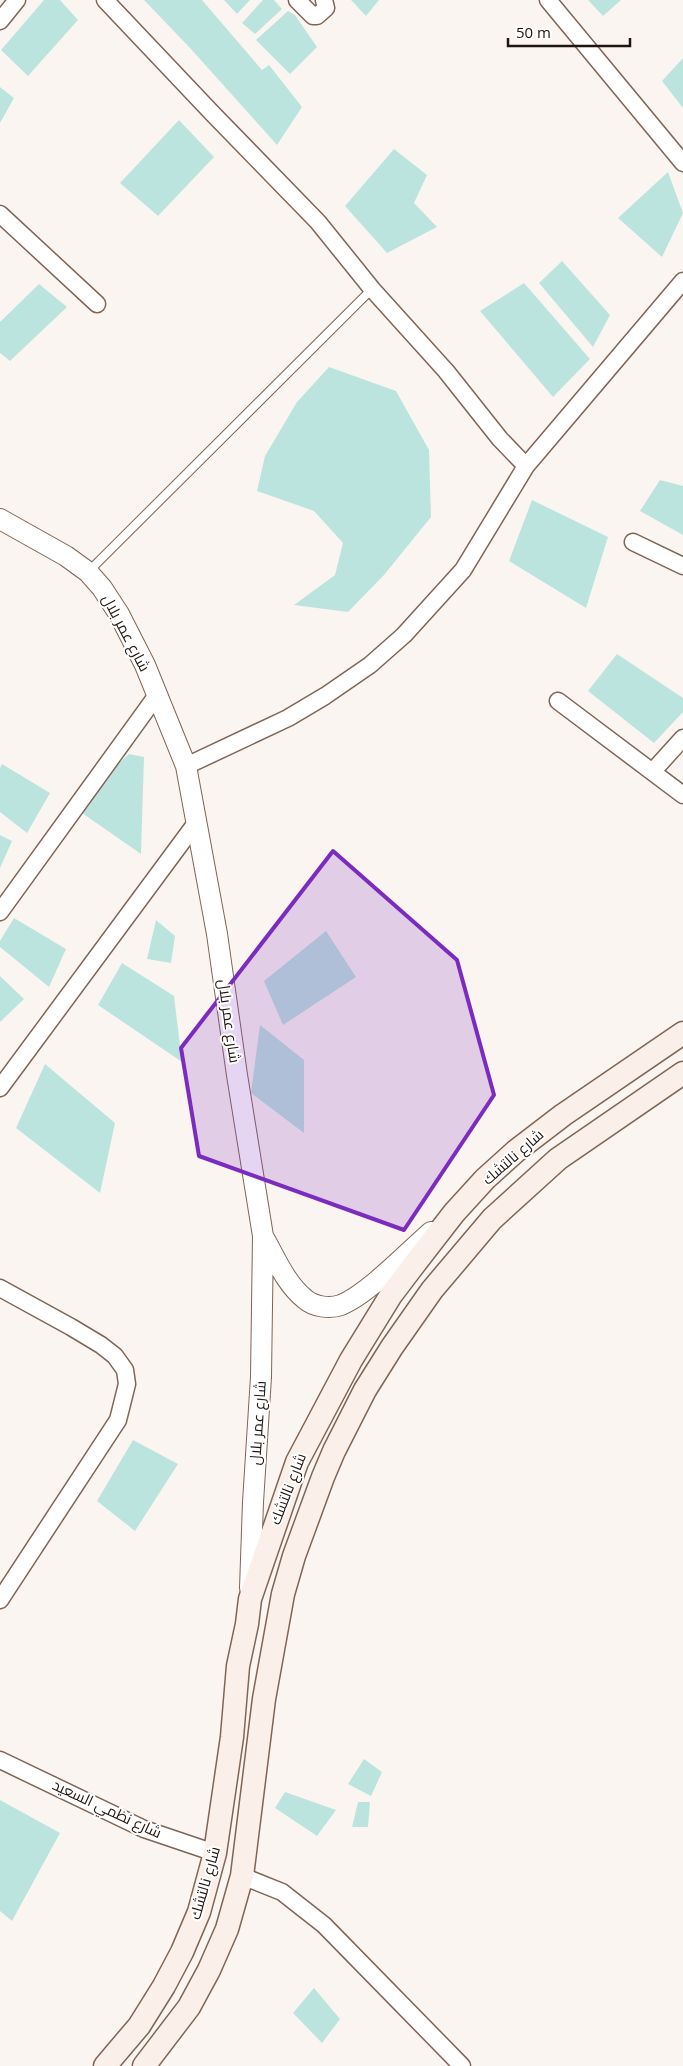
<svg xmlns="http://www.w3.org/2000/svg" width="683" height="2066" font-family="'Open Sans',Cairo,sans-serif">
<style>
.building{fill:#bce4df}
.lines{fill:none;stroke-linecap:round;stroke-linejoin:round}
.service-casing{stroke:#7f6555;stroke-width:10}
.minor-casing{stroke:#7f6555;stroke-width:19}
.tertiary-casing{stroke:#7f6555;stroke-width:22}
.secondary-casing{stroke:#7f6555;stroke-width:25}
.service{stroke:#fff;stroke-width:8}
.minor{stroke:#fff;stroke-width:16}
.tertiary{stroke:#fff;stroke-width:20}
.secondary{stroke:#fbf0e9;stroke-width:22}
.marked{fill:#7b2cbf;fill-opacity:0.2;stroke:#7b2cbf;stroke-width:4;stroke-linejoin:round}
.labels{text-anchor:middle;stroke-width:4;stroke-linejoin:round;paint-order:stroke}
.street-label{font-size:15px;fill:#1f140e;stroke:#fff}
</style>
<rect width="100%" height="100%" fill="#fbf5f1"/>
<path class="building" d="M 44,0 L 60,0 L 78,20 L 28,76 L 1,50 Z
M 144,0 L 202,0 L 262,70 L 269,65 L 302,107 L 277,145 L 190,48 Z
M 224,0 L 250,0 L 237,14 Z
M 263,0 L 274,0 L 282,9 L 255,34 L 242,23 Z
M 351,0 L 379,0 L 366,16 Z
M 588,0 L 621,0 L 603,16 Z
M 288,11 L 295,15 L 317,47 L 290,74 L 256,40 Z
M 683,58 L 683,108 L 662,81 Z
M 0,87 L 14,98 L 0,123 Z
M 179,120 L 214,157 L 158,216 L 120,183 Z
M 394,149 L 427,175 L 414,203 L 437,227 L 387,253 L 345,206 Z
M 668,172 L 683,213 L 662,257 L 618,218 Z
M 562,261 L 610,315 L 593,347 L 539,283 Z
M 524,283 L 590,359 L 553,397 L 480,311 Z
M 39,284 L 67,307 L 10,361 L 0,353 L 0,322 Z
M 329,367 L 396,391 L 429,450 L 431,517 L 384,575 L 348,612 L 294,605 L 335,575 L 343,543 L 314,511 L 257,491 L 265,456 L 297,402 Z
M 660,480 L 683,486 L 683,535 L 640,511 Z
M 532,500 L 608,537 L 586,608 L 509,561 Z
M 617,654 L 683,698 L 683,712 L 654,743 L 588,691 Z
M 129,754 L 144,757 L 141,854 L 82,813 L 113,769 Z
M 2,764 L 50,793 L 27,833 L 0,812 L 0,768 Z
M 0,835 L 12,841 L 0,868 Z
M 14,918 L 66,949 L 49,987 L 0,947 L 0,941 Z
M 156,920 L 175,936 L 171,963 L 147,959 Z
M 326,931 L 356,977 L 283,1025 L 264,981 Z
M 122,963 L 174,996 L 182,1062 L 98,1005 Z
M 0,976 L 24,999 L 0,1022 Z
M 260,1025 L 304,1060 L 304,1133 L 251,1093 Z
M 45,1064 L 115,1123 L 100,1193 L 16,1128 Z
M 133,1440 L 178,1464 L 135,1531 L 97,1501 Z
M 364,1759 L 382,1772 L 371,1796 L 348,1784 Z
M 285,1792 L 336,1810 L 317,1836 L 275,1808 Z
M 0,1800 L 60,1833 L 12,1921 L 0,1911 Z
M 358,1802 L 370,1802 L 368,1827 L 352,1827 Z
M 314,1988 L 340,2019 L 322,2043 L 293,2013 Z"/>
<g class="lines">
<defs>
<path id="service" d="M 88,572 L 372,289"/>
<path id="minor" d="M 105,0 L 213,114 L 318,222 L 372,289 L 446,371 L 500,439 L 526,466
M 297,0 L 313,16 L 317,16 L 326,8 L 324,0
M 548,0 L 683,163
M 0,21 L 17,0
M 0,214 L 97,304
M 633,542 L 683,566
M 558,701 L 683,795
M 186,766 L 288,718 L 325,696 L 370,665 L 404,635 L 463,570 L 526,466 L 683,281
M 653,771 L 683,738
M 0,912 L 157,695
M 0,1088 L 196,823
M 0,1288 L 71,1327 L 101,1345 L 115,1356 L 125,1370 L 127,1384 L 118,1420 L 0,1600
M 0,1760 L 144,1829 L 215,1853
M 242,1876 L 282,1892 L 324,1925 L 462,2066"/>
<path id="tertiary" d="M 0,519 L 66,556 L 88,572 L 102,588 L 119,614 L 145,665 L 186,766 L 217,934 L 237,1075 L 263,1236 L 261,1377 L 253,1502 L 250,1588
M 264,1238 C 276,1259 286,1284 305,1299 C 314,1307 330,1309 341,1305 C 368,1294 408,1252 431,1232"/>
<path id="secondary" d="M 105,2066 L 139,2026 L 164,1986 L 182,1952 L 199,1912 L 215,1853 L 232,1737 L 238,1666 L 247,1624 L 250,1599 L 297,1462 L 351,1360 L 391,1295 L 413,1266 L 454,1213 L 485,1179 L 516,1151 L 563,1115 L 683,1033
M 144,2066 L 189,2007 L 209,1970 L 227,1929 L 242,1876 L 264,1699 L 283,1594 L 294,1556 L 323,1477 L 334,1451 L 365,1390 L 392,1347 L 432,1290 L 492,1219 L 558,1159 L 683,1073"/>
</defs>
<use href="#service" class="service-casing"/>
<use href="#minor" class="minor-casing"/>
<use href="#tertiary" class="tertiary-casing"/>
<use href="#secondary" class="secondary-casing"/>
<use href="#service" class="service"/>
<use href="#minor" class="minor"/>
<use href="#tertiary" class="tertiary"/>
<use href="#secondary" class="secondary"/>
</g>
<path class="marked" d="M 333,851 L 457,960 L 494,1095 L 404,1230 L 199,1156 L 181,1048 Z"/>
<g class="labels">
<g class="street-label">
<text transform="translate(126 633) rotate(62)" y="5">شارع عمر بلال</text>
<text transform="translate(229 1021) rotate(82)" y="5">شارع عمر بلال</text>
<text transform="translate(513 1157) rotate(-41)" y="5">شارع نالتشك</text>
<text transform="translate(258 1423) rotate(-86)" y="5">شارع عمر بلال</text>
<text transform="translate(288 1489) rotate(-69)" y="5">شارع نالتشك</text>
<text transform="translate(107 1809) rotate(25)" y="5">شارع نظمي السعيد</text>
<text transform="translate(205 1883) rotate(-74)" y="5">شارع نالتشك</text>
</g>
</g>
<path d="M508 38v8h122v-8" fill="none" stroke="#1f140e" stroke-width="2.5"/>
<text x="516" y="38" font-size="15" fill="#1f140e" stroke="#ffffff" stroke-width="4" paint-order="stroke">50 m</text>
</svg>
